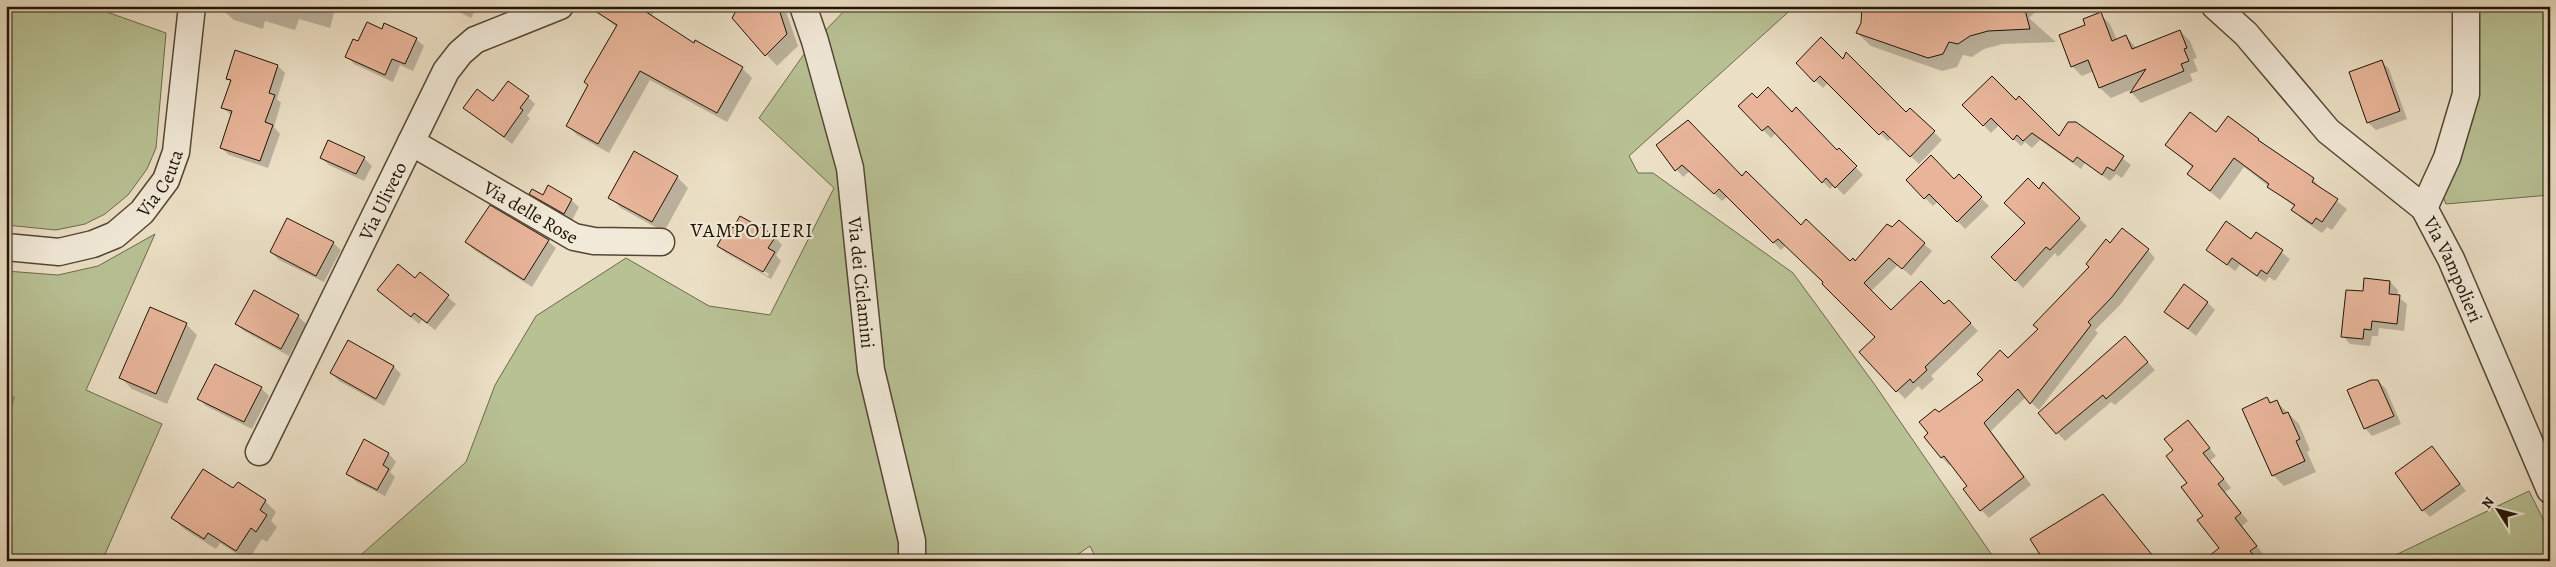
<svg xmlns="http://www.w3.org/2000/svg" width="2556" height="567" font-family="Alegreya,serif">
<style>
.green{fill:#b8c194;stroke:#6c6a4c}
.shadow{fill:#0003;fill-rule:evenodd}
.building{fill:#e8b59a;stroke:#201404}
.lines{fill:none;stroke-linecap:round;stroke-linejoin:round}
.minor-casing{stroke:#534734;stroke-width:29}
.minor{stroke:#f2ead9;stroke-width:26}
.labels{text-anchor:middle;stroke-width:4.5;stroke-linejoin:round;paint-order:stroke}
.street-label{font-size:19px;fill:#201404;stroke:#f2ead9}
.neighbourhood-label{font-size:20px;letter-spacing:1px;fill:#201404;stroke:#f2ead9}
</style>
<rect width="100%" height="100%" fill="#ebdfc5"/>
<filter id="stains"><feTurbulence type="fractalNoise" baseFrequency=".004" numOctaves="4"/><feColorMatrix values="0 0 0 0 .2 0 0 0 0 .09 0 0 0 0 .02 0 0 0 .5 -.17"/></filter>
<radialGradient id="worn" r=".72"><stop offset=".6" stop-color="#630" stop-opacity="0"/><stop offset="1" stop-color="#630" stop-opacity=".3"/></radialGradient>
<path class="green" d="M 6,6 L 90,6 L 166,33 L 156,148 L 147,169 L 128,195 L 105,214 L 85,224 L 56,230 L 6,225 Z
M 849,6 L 1795,6 L 1629,156 L 1638,173 L 1653,173 L 1793,273 L 1875,385 L 1996,561 L 1097,561 L 1090,546 L 1068,561 L 918,561 L 821,35 Z
M 2474,6 L 2550,6 L 2550,195 L 2446,204 L 2442,194 Z
M 809,47 L 845,176 L 907,561 L 354,561 L 466,462 L 495,385 L 536,316 L 626,258 L 709,306 L 770,315 L 834,188 L 759,118 Z
M 155,234 L 86,390 L 162,424 L 102,561 L 6,561 L 6,271 L 58,275 L 98,266 Z
M 2529,491 L 2550,533 L 2550,561 L 2383,561 Z"/>
<path class="shadow" d="M 228,6 L 336,6 L 330,28 L 299,19 L 295,30 L 265,21 L 263,29 L 234,20 L 226,13 Z
M 447,6 L 477,6 L 471,18 Z
M 606,6 L 658,6 L 651,17 L 694,45 L 742,68 L 752,78 L 727,122 L 650,80 L 609,153 L 577,135 L 567,125 L 617,28 L 601,14 Z
M 740,6 L 783,6 L 785,9 L 798,46 L 777,66 L 733,18 Z
M 1865,6 L 2041,6 L 2029,18 L 2056,42 L 2003,44 L 1984,49 L 1972,57 L 1963,55 L 1957,67 L 1942,71 L 1871,46 L 1857,33 L 1862,23 Z
M 2084,6 L 2104,6 L 2090,11 Z
M 2290,6 L 2299,6 L 2294,10 Z
M 2100,14 L 2110,24 L 2117,40 L 2126,36 L 2137,49 L 2180,31 L 2190,41 L 2197,58 L 2193,59 L 2198,71 L 2190,74 L 2193,81 L 2141,103 L 2132,93 L 2135,88 L 2111,98 L 2100,88 L 2094,71 L 2082,76 L 2072,66 L 2087,26 Z
M 382,30 L 416,39 L 424,46 L 413,71 L 400,65 L 393,82 L 354,64 L 347,56 L 358,43 Z
M 1843,61 L 1906,114 L 1910,109 L 1942,140 L 1919,164 L 1891,138 L 1888,141 L 1828,83 L 1823,88 L 1797,63 Z
M 2382,62 L 2389,69 L 2407,119 L 2376,130 L 2368,123 L 2351,73 Z
M 278,66 L 285,73 L 277,99 L 281,103 L 274,127 L 280,134 L 268,168 L 229,155 L 221,148 L 232,116 L 223,108 L 231,82 L 227,78 Z
M 528,97 L 535,104 L 527,116 L 530,118 L 512,144 L 465,108 Z
M 1757,100 L 1792,113 L 1837,152 L 1839,150 L 1863,175 L 1844,195 L 1834,185 L 1830,189 L 1776,133 L 1771,138 L 1739,106 Z
M 2016,101 L 2059,138 L 2076,123 L 2131,165 L 2122,178 L 2116,174 L 2110,181 L 2085,163 L 2081,169 L 2040,140 L 2032,148 L 2025,142 L 2021,146 L 1999,125 L 1991,133 L 1964,105 Z
M 2216,134 L 2258,140 L 2313,179 L 2322,190 L 2347,209 L 2332,230 L 2327,227 L 2322,233 L 2303,220 L 2293,210 L 2295,207 L 2244,167 L 2220,200 L 2189,174 L 2193,168 L 2167,145 Z
M 1657,146 L 1743,178 L 1801,227 L 1850,263 L 1855,263 L 1899,222 L 1932,251 L 1911,276 L 1898,265 L 1871,291 L 1891,312 L 1944,306 L 1949,301 L 1978,331 L 1931,376 L 1934,379 L 1922,390 L 1918,386 L 1905,399 L 1861,352 L 1877,337 L 1786,245 L 1781,250 L 1728,196 L 1722,201 L 1690,171 L 1683,177 Z
M 321,158 L 364,158 L 372,166 L 364,181 L 329,165 Z
M 1959,176 L 1989,206 L 1965,229 L 1938,201 L 1933,206 L 1907,180 L 1954,181 Z
M 677,177 L 688,188 L 664,232 L 621,208 L 610,197 Z
M 2043,184 L 2087,226 L 2058,257 L 2055,253 L 2023,288 L 1993,257 L 2027,223 Z
M 531,193 L 571,200 L 579,207 L 572,220 L 539,201 Z
M 733,230 L 775,237 L 782,245 L 776,255 L 781,261 L 771,279 L 726,253 L 718,246 ZM 726,249 L 769,274 L 768,276 L 726,252 Z
M 2256,233 L 2290,259 L 2275,281 L 2269,277 L 2265,282 L 2240,265 L 2235,271 L 2208,250 L 2251,240 Z
M 548,241 L 556,248 L 532,287 L 474,250 L 466,242 Z
M 333,243 L 341,250 L 324,282 L 279,260 L 271,252 Z
M 2111,245 L 2148,250 L 2155,258 L 2120,305 L 2095,330 L 2098,333 L 2039,410 L 2026,397 L 1991,431 L 2031,485 L 1989,518 L 1981,510 L 1969,486 L 1952,464 L 1949,465 L 1942,458 L 1926,437 L 1939,414 L 1984,380 L 2039,329 Z
M 420,274 L 456,304 L 435,330 L 422,320 L 419,324 L 379,290 L 415,280 Z
M 2390,282 L 2398,290 L 2397,296 L 2407,304 L 2404,331 L 2379,328 L 2378,336 L 2372,336 L 2370,346 L 2350,344 L 2343,336 L 2364,293 Z
M 254,292 L 298,316 L 306,324 L 289,356 L 244,331 L 236,324 Z
M 2207,302 L 2215,310 L 2196,336 L 2166,312 Z
M 186,324 L 197,335 L 167,404 L 132,389 L 121,378 Z
M 348,342 L 394,367 L 401,374 L 384,406 L 339,381 L 331,373 Z
M 2133,346 L 2155,370 L 2115,405 L 2111,402 L 2065,441 L 2040,414 Z
M 2378,381 L 2386,389 L 2401,424 L 2372,436 L 2365,428 Z
M 261,388 L 269,396 L 252,429 L 206,406 L 199,398 Z
M 6,389 L 15,397 L 7,429 L 6,429 Z
M 2267,399 L 2272,403 L 2276,401 L 2299,424 L 2310,450 L 2307,452 L 2316,472 L 2284,486 L 2273,475 Z
M 2195,430 L 2216,456 L 2210,461 L 2231,488 L 2225,492 L 2248,521 L 2242,526 L 2263,554 L 2257,559 L 2258,561 L 2220,561 L 2221,549 L 2188,483 Z
M 364,441 L 389,454 L 396,462 L 390,472 L 395,477 L 385,496 L 355,481 L 348,473 Z
M 2432,447 L 2466,491 L 2430,517 L 2423,510 Z
M 234,490 L 265,501 L 276,512 L 271,521 L 277,527 L 267,542 L 262,539 L 248,561 L 220,543 L 216,549 L 184,529 L 173,518 Z"/>
<path class="building" d="M 587,6 L 637,6 L 694,43 L 695,40 L 743,67 L 717,113 L 640,71 L 598,144 L 566,126 L 588,85 L 584,82 L 617,25 Z
M 739,6 L 778,6 L 787,34 L 765,56 L 732,18 Z
M 1862,6 L 2024,6 L 2030,29 L 1988,31 L 1970,36 L 1958,44 L 1949,42 L 1943,54 L 1928,58 L 1856,33 L 1861,23 Z
M 2101,12 L 2112,41 L 2126,35 L 2132,49 L 2180,30 L 2187,48 L 2184,49 L 2189,61 L 2181,64 L 2184,71 L 2130,93 L 2146,69 L 2099,88 L 2088,60 L 2071,67 L 2059,35 L 2085,25 L 2083,19 Z
M 367,22 L 382,29 L 384,23 L 417,38 L 405,64 L 392,59 L 385,75 L 345,57 L 353,39 L 358,41 Z
M 1821,37 L 1843,59 L 1846,52 L 1906,112 L 1910,108 L 1935,131 L 1910,157 L 1883,131 L 1879,135 L 1820,76 L 1814,82 L 1796,63 Z
M 235,50 L 278,65 L 269,93 L 275,95 L 265,122 L 273,125 L 260,161 L 220,148 L 232,111 L 221,108 L 231,80 L 226,79 Z
M 2382,60 L 2400,111 L 2367,123 L 2349,72 Z
M 1992,76 L 2016,100 L 2019,96 L 2059,136 L 2068,122 L 2076,122 L 2124,156 L 2114,171 L 2107,167 L 2102,175 L 2077,157 L 2073,162 L 2032,133 L 2023,141 L 2017,135 L 2013,140 L 1991,118 L 1983,126 L 1962,105 Z
M 508,81 L 529,96 L 520,108 L 523,110 L 504,137 L 463,108 L 477,89 L 493,101 Z
M 1768,87 L 1792,112 L 1796,107 L 1837,150 L 1839,148 L 1857,166 L 1835,188 L 1826,178 L 1822,183 L 1768,126 L 1762,131 L 1738,106 L 1752,93 L 1757,98 Z
M 2190,112 L 2216,132 L 2228,116 L 2259,139 L 2258,140 L 2314,178 L 2312,182 L 2338,199 L 2322,222 L 2316,218 L 2312,224 L 2291,210 L 2295,205 L 2267,187 L 2269,184 L 2234,158 L 2210,191 L 2187,174 L 2193,166 L 2165,145 Z
M 1688,120 L 1742,176 L 1746,171 L 1801,225 L 1806,219 L 1850,261 L 1853,258 L 1855,261 L 1887,224 L 1892,227 L 1899,220 L 1925,243 L 1902,269 L 1889,258 L 1864,283 L 1891,310 L 1921,281 L 1944,304 L 1949,300 L 1971,323 L 1925,367 L 1927,370 L 1913,383 L 1910,379 L 1896,392 L 1859,352 L 1875,337 L 1822,284 L 1823,282 L 1778,239 L 1773,243 L 1719,189 L 1714,194 L 1682,165 L 1675,171 L 1656,145 Z
M 328,140 L 365,157 L 356,174 L 320,158 Z
M 634,151 L 678,176 L 652,222 L 608,198 Z
M 1931,155 L 1954,179 L 1959,174 L 1982,197 L 1957,222 L 1929,194 L 1924,199 L 1906,180 Z
M 2028,178 L 2039,189 L 2043,182 L 2080,218 L 2050,250 L 2046,247 L 2015,281 L 1991,257 L 2025,223 L 2004,203 Z
M 548,185 L 572,199 L 564,214 L 529,194 L 532,189 L 543,195 Z
M 490,205 L 549,240 L 524,280 L 465,242 Z
M 740,216 L 776,236 L 768,248 L 775,252 L 763,272 L 717,246 L 729,225 L 733,228 Z
M 287,218 L 334,242 L 316,276 L 270,252 Z
M 2226,221 L 2251,239 L 2256,232 L 2283,250 L 2267,274 L 2261,270 L 2257,276 L 2232,258 L 2227,265 L 2206,250 Z
M 2122,228 L 2149,249 L 2112,297 L 2088,322 L 2091,325 L 2030,404 L 2018,389 L 1984,423 L 2024,477 L 1980,511 L 1963,489 L 1967,486 L 1944,456 L 1941,458 L 1924,437 L 1928,433 L 1919,422 L 1935,409 L 1939,412 L 1983,380 L 1977,374 L 2000,350 L 2008,358 L 2038,329 L 2033,325 L 2089,267 L 2086,264 L 2106,239 L 2110,243 Z
M 398,264 L 415,278 L 420,272 L 449,295 L 427,323 L 414,313 L 411,317 L 377,290 Z
M 2364,278 L 2390,281 L 2389,294 L 2400,295 L 2397,324 L 2372,321 L 2371,330 L 2364,329 L 2363,339 L 2341,337 L 2346,290 L 2363,291 Z
M 2184,284 L 2208,302 L 2188,329 L 2164,312 Z
M 254,290 L 299,315 L 281,349 L 235,324 Z
M 150,307 L 187,323 L 156,394 L 119,378 Z
M 2125,336 L 2148,362 L 2106,399 L 2103,395 L 2056,434 L 2038,413 Z
M 348,340 L 394,366 L 376,399 L 330,373 Z
M 215,364 L 262,387 L 244,422 L 197,399 Z
M 2371,380 L 2378,380 L 2394,416 L 2364,429 L 2347,390 Z
M 2267,397 L 2270,403 L 2277,400 L 2283,414 L 2288,412 L 2300,439 L 2296,441 L 2305,461 L 2272,476 L 2242,409 Z
M 2188,420 L 2210,448 L 2203,453 L 2224,479 L 2218,484 L 2241,513 L 2235,518 L 2257,546 L 2250,551 L 2258,561 L 2203,561 L 2219,548 L 2197,520 L 2203,516 L 2181,487 L 2187,483 L 2166,456 L 2173,450 L 2164,439 Z
M 364,439 L 389,453 L 383,465 L 389,469 L 377,490 L 346,474 Z
M 2432,446 L 2460,484 L 2422,511 L 2395,473 Z
M 203,469 L 233,488 L 238,482 L 266,500 L 260,510 L 267,515 L 256,532 L 251,528 L 236,551 L 208,533 L 204,539 L 171,518 Z
M 2103,494 L 2157,561 L 2044,561 L 2030,539 Z"/>
<g class="lines">
<defs>
<g id="minor">
<path id="s1" d="M 803,6 L 815,41 L 850,168 L 871,370 L 912,541 L 912,561"/>
<path id="s2" d="M 2215,6 L 2246,34 L 2328,131 L 2424,208 L 2451,259 L 2550,490"/>
<path id="s3" d="M 411,142 L 574,237 L 594,241 L 661,242"/>
<path d="M 2424,208 L 2447,158 L 2466,94 L 2466,6"/>
<path id="s4" d="M 6,247 L 59,252 L 93,244 L 115,235 L 142,212 L 166,180 L 176,152 L 192,6"/>
<path id="s5" d="M 259,452 L 446,71 L 460,53 L 475,40 L 560,6"/>
</g>
</defs>
<use href="#minor" class="minor-casing"/>
<use href="#minor" class="minor"/>
</g>
<g class="labels">
<g class="street-label">
<text dy="7" stroke="none"><textPath href="#s4" startOffset="182">Via Ceuta</textPath></text>
<text dy="7" stroke="none"><textPath href="#s5" startOffset="280">Via Uliveto</textPath></text>
<text dy="7" stroke="none"><textPath href="#s3" startOffset="139">Via delle Rose</textPath></text>
<text dy="7" stroke="none"><textPath href="#s2" startOffset="360">Via Vampolieri</textPath></text>
<text dy="7" stroke="none"><textPath href="#s1" startOffset="284">Via dei Ciclamini</textPath></text>
</g>
<g class="neighbourhood-label">
<text x="752" y="237">VAMPOLIERI</text>
</g>
</g>
<rect width="2556" height="567" fill="none" stroke="#ebdfc5" stroke-width="25"/>
<rect x="8" y="8" width="2541" height="552" fill="none" stroke="#201404" stroke-width="2.5"/>
<rect x="12" y="12" width="2531" height="542" fill="none" stroke="#201404"/>
<g transform="translate(2498 510) rotate(306)" stroke="#f2ead9" stroke-width="4" paint-order="stroke">
<path d="M0-4L9 19L0 12L-9 19Z" fill="#201404"/>
<text y="-8" font-size="14" font-weight="bold" text-anchor="middle" fill="#201404">N</text>
</g>
<rect width="100%" height="100%" filter="url(#stains)"/>
<rect width="100%" height="100%" fill="url(#worn)"/>
</svg>
